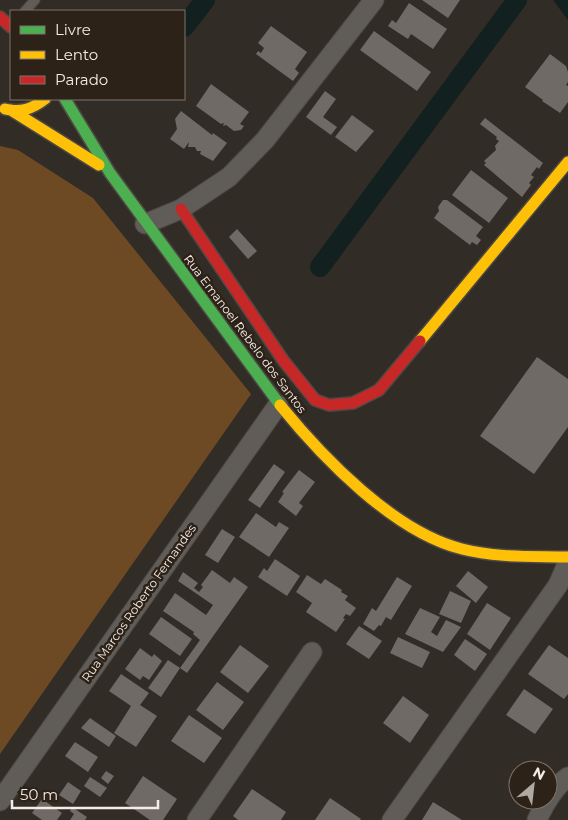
<svg xmlns="http://www.w3.org/2000/svg" width="568" height="820" font-family="Montserrat,sans-serif">
<style>
.green{fill:#6d4924}
.water{fill:#12201f}
.lines{fill:none;stroke-linecap:round;stroke-linejoin:round}
.canal{stroke:#12201f;stroke-width:20}
.building{fill:#706a66}
.lane-casing{stroke:#4e4844;stroke-width:11}
.street-casing{stroke:#4e4844;stroke-width:21}
.fast-casing{stroke:#4e4844;stroke-width:14}
.slow-casing{stroke:#4e4844;stroke-width:14}
.jam-casing{stroke:#4e4844;stroke-width:14}
.lane{stroke:#605c58;stroke-width:9}
.street{stroke:#605c58;stroke-width:19}
.fast{stroke:#4caf50;stroke-width:11}
.slow{stroke:#ffc107;stroke-width:11}
.jam{stroke:#c62828;stroke-width:11}
.labels{text-anchor:middle;stroke-width:5;stroke-linejoin:round;paint-order:stroke}
.street-label{font-size:12px;fill:#f4ede6;stroke:#2d2218}
</style>
<rect width="100%" height="100%" fill="#322c27"/>
<path class="green" d="M 0,146 L 18,150 L 93,198 L 251,394 L 0,754 Z"/>
<path class="water" d="M 553,0 L 568,0 L 568,20 Z"/>
<g class="lines">
<path class="canal" d="M 184,27 L 205,0
M 320,267 L 517,0"/>
</g>
<path class="building" d="M 422,0 L 460,0 L 448,18 Z
M 409,3 L 447,29 L 433,49 L 411,34 L 408,39 L 388,26 L 392,20 L 396,23 Z
M 271,26 L 307,52 L 295,69 L 299,73 L 293,81 L 256,54 L 258,51 L 261,53 L 264,48 L 258,43 Z
M 374,31 L 431,72 L 417,91 L 360,50 Z
M 550,54 L 566,66 L 568,72 L 568,82 L 566,85 L 568,86 L 568,102 L 560,113 L 542,101 L 543,100 L 525,87 Z
M 211,84 L 249,112 L 240,124 L 244,126 L 241,130 L 234,131 L 226,125 L 223,126 L 224,123 L 221,124 L 196,106 Z
M 325,91 L 336,99 L 323,117 L 337,127 L 331,135 L 306,117 Z
M 181,111 L 212,135 L 213,133 L 227,143 L 213,161 L 200,154 L 201,151 L 197,151 L 195,147 L 188,147 L 189,142 L 184,149 L 170,139 L 177,129 L 175,119 Z
M 352,115 L 374,131 L 356,152 L 335,137 Z
M 485,118 L 543,163 L 539,169 L 537,167 L 531,175 L 534,177 L 529,183 L 531,185 L 522,197 L 484,165 L 486,163 L 484,161 L 496,150 L 495,146 L 499,141 L 496,139 L 497,137 L 480,124 Z
M 471,170 L 508,198 L 489,223 L 452,195 Z
M 443,200 L 447,200 L 483,227 L 476,236 L 481,240 L 477,245 L 472,242 L 470,245 L 434,218 L 439,211 L 438,207 Z
M 237,229 L 257,251 L 248,259 L 229,237 Z
M 537,357 L 568,379 L 568,427 L 534,474 L 480,436 Z
M 274,464 L 285,472 L 260,508 L 248,500 Z
M 299,470 L 315,482 L 299,503 L 303,506 L 296,516 L 278,502 L 284,493 L 282,492 Z
M 256,513 L 276,527 L 279,522 L 289,528 L 269,557 L 239,537 Z
M 222,529 L 235,537 L 218,563 L 205,555 Z
M 275,559 L 300,576 L 287,596 L 258,577 L 264,568 L 267,571 Z
M 212,570 L 230,583 L 234,577 L 248,587 L 187,673 L 180,668 L 200,640 L 193,634 L 194,632 L 163,611 L 175,593 L 206,615 L 213,605 L 178,581 L 183,572 L 198,583 L 194,588 L 199,592 L 203,587 L 201,585 Z
M 468,571 L 488,587 L 476,603 L 456,586 Z
M 307,575 L 321,584 L 325,579 L 342,590 L 341,592 L 348,596 L 345,600 L 356,608 L 350,616 L 346,614 L 343,618 L 345,619 L 336,632 L 306,612 L 312,603 L 296,592 Z
M 397,577 L 412,586 L 391,620 L 386,617 L 381,626 L 379,625 L 374,631 L 363,624 L 372,608 L 376,611 Z
M 450,591 L 471,601 L 461,623 L 439,614 Z
M 487,603 L 511,618 L 490,650 L 467,634 Z
M 420,608 L 440,617 L 431,632 L 437,636 L 446,620 L 461,627 L 443,652 L 405,634 Z
M 161,617 L 192,639 L 180,656 L 149,634 Z
M 359,626 L 382,641 L 369,659 L 346,644 Z
M 398,637 L 430,652 L 422,668 L 390,653 Z
M 465,639 L 487,654 L 475,671 L 454,655 Z
M 240,645 L 269,666 L 248,693 L 220,672 Z
M 549,645 L 568,658 L 568,694 L 564,699 L 528,674 Z
M 140,648 L 152,657 L 154,654 L 162,661 L 149,680 L 143,676 L 140,680 L 125,669 Z
M 168,660 L 180,668 L 161,697 L 148,688 Z
M 121,674 L 149,693 L 140,705 L 157,716 L 136,747 L 114,733 L 131,706 L 109,691 Z
M 217,682 L 244,702 L 223,730 L 196,710 Z
M 524,689 L 553,709 L 535,734 L 506,715 Z
M 403,696 L 429,715 L 410,743 L 383,723 Z
M 189,715 L 222,738 L 204,763 L 171,741 Z
M 90,718 L 116,736 L 109,747 L 81,728 Z
M 75,742 L 98,757 L 88,772 L 65,756 Z
M 106,771 L 114,776 L 108,784 L 101,778 Z
M 143,776 L 177,799 L 163,820 L 150,820 L 125,803 Z
M 90,777 L 107,788 L 100,797 L 84,786 Z
M 68,782 L 81,791 L 73,804 L 59,795 Z
M 252,789 L 286,812 L 281,820 L 238,820 L 233,816 Z
M 330,798 L 361,819 L 360,820 L 315,820 Z
M 42,799 L 62,813 L 57,820 L 42,820 L 32,813 Z
M 433,802 L 462,820 L 422,820 Z
M 72,807 L 87,817 L 85,820 L 70,820 L 74,814 L 70,811 Z"/>
<g class="lines">
<defs>
<path id="lane" d="M 25,11 L 35,0"/>
<path id="street" d="M 145,224 L 181,209 L 229,177 L 265,140 L 374,0
M 0,801 L 278,405
M 197,820 L 312,652
M 392,820 L 558,585 L 568,562
M 537,820 C 544,805 555,786 568,777"/>
<path id="fast" d="M 65,99 L 110,173 L 280,405"/>
<path id="slow" d="M 5,109 C 21,113 32,109 45,99
M 11,110 L 99,165
M 420,341 L 568,162
M 280,405 C 323,458 394,532 462,549 C 497,558 533,556 568,557"/>
<path id="jam" d="M 0,17 L 11,27
M 181,209 L 283,360 L 315,400 L 329,405 L 353,403 L 379,390 L 420,341"/>
</defs>
<use href="#lane" class="lane-casing"/>
<use href="#street" class="street-casing"/>
<use href="#fast" class="fast-casing"/>
<use href="#slow" class="slow-casing"/>
<use href="#jam" class="jam-casing"/>
<use href="#lane" class="lane"/>
<use href="#street" class="street"/>
<use href="#fast" class="fast"/>
<use href="#slow" class="slow"/>
<use href="#jam" class="jam"/>
</g>
<g class="labels">
<g class="street-label">
<text transform="translate(245 334) rotate(53)" y="4">Rua Emanoel Rebelo dos Santos</text>
<text transform="translate(139 603) rotate(-55)" y="4">Rua Marcos Roberto Fernandes</text>
</g>
</g>
<rect x="10" y="10" width="175" height="90" fill="#2d2218" stroke="#7d736a"/>
<rect x="20" y="26" width="25" height="8" fill="#4caf50" stroke="#7d736a"/>
<text x="55" y="35" font-size="15" fill="#f4ede6">Livre</text>
<rect x="20" y="51" width="25" height="8" fill="#ffc107" stroke="#7d736a"/>
<text x="55" y="60" font-size="15" fill="#f4ede6">Lento</text>
<rect x="20" y="76" width="25" height="8" fill="#c62828" stroke="#7d736a"/>
<text x="55" y="85" font-size="15" fill="#f4ede6">Parado</text>
<g transform="translate(533 785) rotate(28)"><circle r="24" fill="#2d2218" stroke="#7d736a"/>
<path d="M0-4L9 19L0 12L-9 19Z" fill="#b0a9a3"/>
<text y="-8" font-size="14" font-weight="bold" text-anchor="middle" fill="#f4ede6">N</text>
</g>
<path d="M12 800v8h146v-8" fill="none" stroke="#f4ede6" stroke-width="2.5"/>
<text x="20" y="800" font-size="15" fill="#f4ede6" stroke="#2d2218" stroke-width="4" paint-order="stroke">50 m</text>
</svg>
